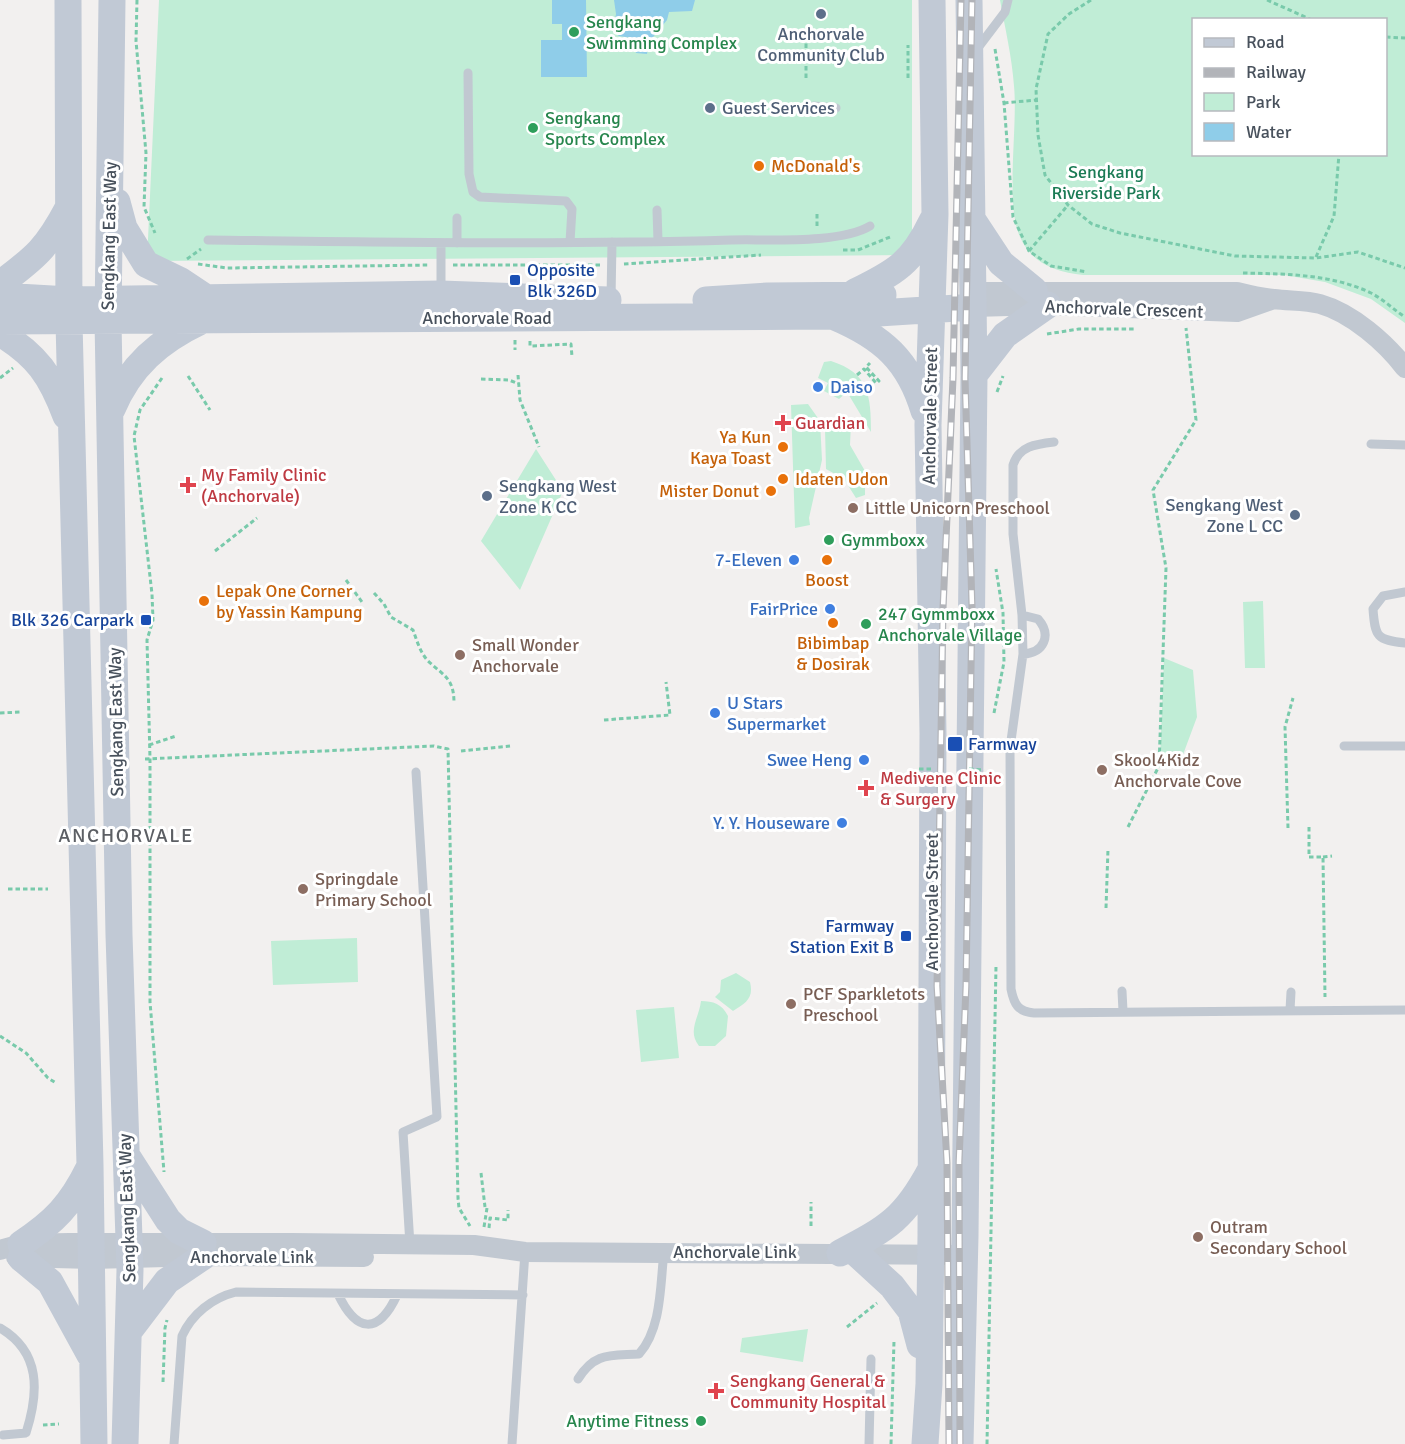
<svg xmlns="http://www.w3.org/2000/svg" width="1405" height="1444" font-family="Signika,sans-serif">
<style>
.green{fill:#c0edd6;fill-rule:evenodd}
.water{fill:#8fcde9}
.lines{fill:none;stroke-linecap:round;stroke-linejoin:round}
.path{stroke:#79caab;stroke-width:3;stroke-dasharray:4.5 3;stroke-linecap:butt}
.lane{stroke:#c1c8d1;stroke-width:9}
.street{stroke:#c1c8d1;stroke-width:20}
.secondary{stroke:#c1c9d5;stroke-width:27}
.rail-casing{stroke:#b2b4b9;stroke-width:7}
.rail{stroke:#fff;stroke-width:4.5;stroke-dasharray:14;stroke-linecap:butt}
.path-bridge{stroke:#79caab;stroke-width:3;stroke-dasharray:4.5 3;stroke-linecap:butt}
.service-dot{fill:#5c6f8a;stroke:#fff;stroke-width:2}
.leisure-dot{fill:#2e9e5b;stroke:#fff;stroke-width:2}
.food-dot{fill:#e8710a;stroke:#fff;stroke-width:2}
.transit-dot{fill:#1a4fb4;stroke:#fff;stroke-width:2}
.shop-dot{fill:#3f7fe0;stroke:#fff;stroke-width:2}
.health-dot{fill:#e0444e;stroke:#fff;stroke-width:2}
.education-dot{fill:#8d6e63;stroke:#fff;stroke-width:2}
.labels{text-anchor:middle;stroke-width:6;stroke-linejoin:round;paint-order:stroke}
.leisure-label{font-size:18px;fill:#27864d;stroke:#fff;text-anchor:start}
.service-label{font-size:18px;fill:#4e5e75;stroke:#fff;text-anchor:start}
.food-label{font-size:18px;fill:#c56008;stroke:#fff;text-anchor:start}
.park-label{font-size:18px;fill:#1b7b55;stroke:#fff}
.street-label{font-size:18px;fill:#48515c;stroke:#fff}
.transit-label{font-size:18px;fill:#164399;stroke:#fff;text-anchor:start}
.shop-label{font-size:18px;fill:#366cbe;stroke:#fff;text-anchor:end}
.health-label{font-size:18px;fill:#be3a42;stroke:#fff;text-anchor:start}
.education-label{font-size:18px;fill:#785e54;stroke:#fff;text-anchor:start}
.neighbourhood-label{font-size:20px;letter-spacing:1.5px;fill:#5c5f64;stroke:#fff}
</style>
<rect width="100%" height="100%" fill="#f2f0ef"/>
<path class="green" d="M 159,0 L 912,0 L 912,255 L 147,261 Z
M 1000,0 L 1405,0 L 1405,323 L 1371,299 L 1325,282 L 1284,275 L 1083,275 C 1056,272 1032,264 1020,237 C 1005,204 1018,126 1014,86 C 1012,57 1005,28 1000,0 ZM 1194,20 L 1386,20 L 1386,154 L 1194,154 Z
M 831,361 C 869,373 871,396 871,432 L 847,392 L 839,399 L 824,391 L 828,383 L 818,378 L 824,362 Z
M 808,404 L 820,421 L 822,460 L 809,518 L 810,525 L 795,528 L 791,405 Z
M 832,420 L 851,423 L 850,445 L 865,471 L 865,495 L 856,498 L 844,479 L 826,469 L 825,428 L 826,423 Z
M 536,449 L 563,491 L 520,590 L 481,541 Z
M 1263,601 L 1265,668 L 1245,668 L 1243,602 Z
M 1164,658 L 1193,670 L 1197,717 L 1181,760 L 1160,760 Z
M 357,938 L 358,982 L 273,985 L 271,941 Z
M 736,973 L 750,982 C 754,998 746,1003 733,1011 L 715,997 L 720,992 L 721,980 Z
M 701,1001 C 713,1001 722,1004 728,1016 L 726,1036 L 715,1046 L 699,1046 C 687,1031 699,1018 701,1001 Z
M 674,1007 L 679,1058 L 641,1062 L 636,1010 Z
M 808,1329 L 803,1362 L 740,1352 L 742,1338 Z"/>
<path class="water" d="M 552,0 L 586,0 L 587,77 L 541,77 L 541,40 L 562,40 L 562,24 L 552,24 Z
M 614,0 L 695,0 L 692,11 L 669,12 L 667,20 L 649,42 L 647,54 L 636,53 L 632,38 L 619,36 L 613,31 L 616,14 Z"/>
<g class="lines">
<path class="path" d="M 137,0 L 136,41 L 146,153 L 144,207 L 155,233
M 1091,0 L 1069,14 L 1048,34 L 1036,89 L 1038,135 L 1045,175 L 1068,205 L 1092,224 L 1120,233 L 1235,256 L 1316,258 L 1358,252 L 1405,268
M 1267,0 L 1312,20
M 1386,37 L 1405,38
M 995,49 L 1004,103 L 1013,217 L 1029,251 L 1051,266 L 1087,272
M 806,78 L 806,28
M 908,78 L 908,45
M 1004,103 L 1036,100
M 817,214 L 817,227
M 843,250 L 858,250 L 890,237
M 1029,251 L 1068,205
M 1316,257 L 1334,216 L 1339,154
M 187,259 L 201,249
M 198,264 L 227,268 L 429,265
M 624,264 L 761,255
M 453,265 L 600,265
M 1243,273 C 1287,274 1331,274 1371,293 C 1383,299 1394,310 1405,317
M 1047,334 L 1079,329 L 1136,329
M 515,340 L 515,350
M 530,341 L 530,346 L 571,344 L 572,357
M 518,375 L 520,400 L 539,447
M 857,375 L 864,369 L 876,383 L 879,381 L 866,367 L 870,363
M 188,376 L 210,410
M 0,378 L 13,368
M 162,378 L 140,410 L 134,436 L 152,594 L 153,620 L 147,640 L 150,759 L 150,1002 L 164,1172
M 481,379 L 509,380 L 519,384
M 997,392 L 1003,376
M 215,551 L 257,518
M 346,580 L 362,602
M 374,593 L 384,604 L 391,617 L 413,630 C 417,641 420,652 428,661 C 444,676 454,678 454,703
M 0,713 L 20,712
M 994,713 L 1004,662 L 1003,613 L 996,569
M 604,720 L 670,715 L 666,682
M 149,745 L 176,736
M 461,751 L 510,746
M 145,759 L 434,746 L 448,749 L 458,1198 L 459,1208 L 470,1226
M 1128,827 L 1159,766 L 1166,568 L 1153,490 L 1196,420 L 1186,328
M 1309,827 L 1309,857 L 1323,857 L 1325,997
M 1288,828 L 1285,727 L 1293,698
M 1323,857 L 1332,856
M 8,889 L 48,889
M 1106,908 L 1108,849
M 0,1036 L 26,1053 L 48,1078 L 56,1083
M 481,1173 L 485,1207
M 811,1226 L 811,1202
M 484,1227 L 487,1208
M 489,1228 L 490,1218 L 508,1220 L 508,1210
M 847,1327 L 877,1303
M 163,1382 L 165,1328 L 167,1320
M 43,1425 L 59,1424
M 891,1444 L 894,1341
M 987,1444 L 996,966"/>
<path class="lane" d="M 977,49 L 1005,12 L 1008,0
M 468,73 L 469,174 L 473,192 L 480,197 L 566,201 L 572,209 L 570,242
M 814,106 L 836,108
M 657,210 L 658,241
M 208,240 C 383,242 557,245 731,240 C 767,239 841,244 870,226
M 457,243 L 457,218
M 441,292 L 441,243
M 611,299 L 612,242
M 1054,442 C 1036,444 1019,446 1013,465 L 1013,534 L 1022,615 L 1023,654 L 1010,748 L 1011,989 C 1014,1004 1018,1012 1034,1013 L 1405,1010
M 1371,444 L 1405,445
M 1405,592 L 1383,596 L 1373,609 C 1375,637 1377,640 1405,643
M 1022,615 L 1038,619 C 1052,635 1044,653 1023,654
M 1344,746 L 1405,746
M 1122,991 L 1123,1011
M 1290,1010 L 1291,992
M 410,1245 L 403,1132 L 437,1117 L 416,772
M 338,1294 C 356,1332 378,1336 397,1295
M 0,1328 C 41,1352 39,1392 26,1433 L 3,1435
M 578,1379 C 595,1352 610,1356 639,1354 C 662,1328 660,1285 664,1252
M 174,1444 L 182,1336 C 192,1314 212,1298 236,1292 L 523,1295
M 512,1444 L 525,1252
M 869,1444 L 871,1359"/>
<path class="street" d="M 973,292 L 1237,292 C 1249,295 1262,298 1274,299 C 1289,301 1306,300 1320,304 C 1352,313 1386,343 1405,368
M 973,307 L 1048,305 L 1237,312 L 1271,300
M 0,1250 L 21,1244 L 69,1243 L 292,1243 L 474,1245 L 525,1252 L 965,1255
M 16,1257 L 92,1259 L 204,1256 L 364,1257"/>
<path class="secondary" d="M 68,0 L 69,322 L 90,1165 L 94,1444
M 112,0 L 108,320 L 119,935 L 130,1270 L 125,1444
M 117,202 L 124,228 L 146,264 L 181,281 L 205,297
M 972,219 L 1001,263 L 1034,290
M 0,284 C 36,257 47,248 68,208
M 855,292 C 896,272 912,263 932,221
M 0,296 L 69,300 L 441,294 L 608,300
M 706,300 L 768,296 L 883,295
M 835,317 C 882,337 909,360 924,411
M 0,321 L 831,316 L 973,307
M 0,333 C 37,355 51,376 66,416
M 974,375 L 1005,335 L 1048,305
M 112,409 C 130,366 159,341 201,321
M 127,1156 L 168,1220 L 179,1231 L 203,1243
M 21,1244 C 54,1222 71,1205 89,1168
M 840,1253 C 888,1228 905,1218 931,1169
M 856,1253 L 892,1286 L 911,1311 L 920,1345
M 21,1258 L 50,1282 L 90,1355
M 129,1331 L 167,1281 L 204,1256
M 925,1444 L 929,1384 L 931,1235 L 933,733 L 928,425 L 935,214 L 932,0
M 960,1444 L 965,1236 L 974,375 L 969,0"/>
<defs>
<path id="rail" d="M 949,1444 L 947,1163 L 937,986 L 943,609 L 953,378 L 961,0
M 960,1444 L 959,1162 L 966,986 L 972,606 L 965,378 L 972,0"/>
</defs>
<use href="#rail" class="rail-casing"/>
<use href="#rail" class="rail"/>
<path class="path-bridge" d="M 919,769 L 934,769
M 969,769 L 984,770"/>
</g>
<g class="service-dot">
<circle cx="821" cy="14" r="6"/>
<circle cx="710" cy="108" r="6"/>
<circle cx="487" cy="496" r="6"/>
<circle cx="1295" cy="515" r="6"/>
</g>
<g class="leisure-dot">
<circle cx="574" cy="32" r="6"/>
<circle cx="533" cy="128" r="6"/>
<circle cx="829" cy="540" r="6"/>
<circle cx="866" cy="624" r="6"/>
<circle cx="701" cy="1421" r="6"/>
</g>
<g class="food-dot">
<circle cx="759" cy="166" r="6"/>
<circle cx="783" cy="447" r="6"/>
<circle cx="783" cy="479" r="6"/>
<circle cx="771" cy="491" r="6"/>
<circle cx="827" cy="560" r="6"/>
<circle cx="204" cy="601" r="6"/>
<circle cx="833" cy="623" r="6"/>
</g>
<g class="transit-dot">
<rect x="509" y="274" width="12" height="12" rx="3"/>
<rect x="140" y="614" width="12" height="12" rx="3"/>
<rect x="947" y="736" width="16" height="16" rx="3"/>
<rect x="900" y="930" width="12" height="12" rx="3"/>
</g>
<g class="shop-dot">
<circle cx="818" cy="387" r="6"/>
<circle cx="794" cy="560" r="6"/>
<circle cx="830" cy="609" r="6"/>
<circle cx="715" cy="713" r="6"/>
<circle cx="864" cy="760" r="6"/>
<circle cx="842" cy="823" r="6"/>
</g>
<g class="health-dot">
<path d="M780 414h6v6h6v6h-6v6h-6v-6h-6v-6h6z"/>
<path d="M185 476h6v6h6v6h-6v6h-6v-6h-6v-6h6z"/>
<path d="M863 779h6v6h6v6h-6v6h-6v-6h-6v-6h6z"/>
<path d="M713 1382h6v6h6v6h-6v6h-6v-6h-6v-6h6z"/>
</g>
<g class="education-dot">
<circle cx="853" cy="508" r="6"/>
<circle cx="460" cy="655" r="6"/>
<circle cx="1102" cy="770" r="6"/>
<circle cx="303" cy="889" r="6"/>
<circle cx="791" cy="1004" r="6"/>
<circle cx="1198" cy="1237" r="6"/>
</g>
<g class="labels">
<g class="leisure-label">
<text x="586" y="28">Sengkang<tspan x="586" dy="21">Swimming Complex</tspan></text>
<text x="545" y="124">Sengkang<tspan x="545" dy="21">Sports Complex</tspan></text>
<text x="841" y="546">Gymmboxx</text>
<text x="878" y="620">247 Gymmboxx<tspan x="878" dy="21">Anchorvale Village</tspan></text>
<text x="689" y="1427" text-anchor="end">Anytime Fitness</text>
</g>
<g class="service-label">
<text x="821" y="40" text-anchor="middle">Anchorvale<tspan x="821" dy="21">Community Club</tspan></text>
<text x="722" y="114">Guest Services</text>
<text x="499" y="492">Sengkang West<tspan x="499" dy="21">Zone K CC</tspan></text>
<text x="1283" y="511" text-anchor="end">Sengkang West<tspan x="1283" dy="21">Zone L CC</tspan></text>
</g>
<g class="food-label">
<text x="771" y="172">McDonald's</text>
<text x="771" y="443" text-anchor="end">Ya Kun<tspan x="771" dy="21">Kaya Toast</tspan></text>
<text x="795" y="485">Idaten Udon</text>
<text x="759" y="497" text-anchor="end">Mister Donut</text>
<text x="827" y="586" text-anchor="middle">Boost</text>
<text x="216" y="597">Lepak One Corner<tspan x="216" dy="21">by Yassin Kampung</tspan></text>
<text x="833" y="649" text-anchor="middle">Bibimbap<tspan x="833" dy="21">&amp; Dosirak</tspan></text>
</g>
<g class="park-label">
<text x="1106" y="178">Sengkang<tspan x="1106" dy="21">Riverside Park</tspan></text>
</g>
<g class="street-label">
<text transform="translate(109 236) rotate(-89)" y="6">Sengkang East Way</text>
<text transform="translate(1124 309) rotate(2)" y="6">Anchorvale Crescent</text>
<text x="487" y="324">Anchorvale Road</text>
<text transform="translate(930 416) rotate(-89)" y="6">Anchorvale Street</text>
<text transform="translate(116 722) rotate(-91)" y="6">Sengkang East Way</text>
<text transform="translate(932 902) rotate(-90)" y="6">Anchorvale Street</text>
<text transform="translate(127 1208) rotate(-92)" y="6">Sengkang East Way</text>
<text x="735" y="1258">Anchorvale Link</text>
<text x="252" y="1263">Anchorvale Link</text>
</g>
<g class="transit-label">
<text x="527" y="276">Opposite<tspan x="527" dy="21">Blk 326D</tspan></text>
<text x="134" y="626" text-anchor="end">Blk 326 Carpark</text>
<text x="968" y="750">Farmway</text>
<text x="894" y="932" text-anchor="end">Farmway<tspan x="894" dy="21">Station Exit B</tspan></text>
</g>
<g class="shop-label">
<text x="830" y="393" text-anchor="start">Daiso</text>
<text x="782" y="566">7-Eleven</text>
<text x="818" y="615">FairPrice</text>
<text x="727" y="709" text-anchor="start">U Stars<tspan x="727" dy="21">Supermarket</tspan></text>
<text x="852" y="766">Swee Heng</text>
<text x="830" y="829">Y. Y. Houseware</text>
</g>
<g class="health-label">
<text x="795" y="429">Guardian</text>
<text x="201" y="481">My Family Clinic<tspan x="201" dy="21">(Anchorvale)</tspan></text>
<text x="880" y="784">Medivene Clinic<tspan x="880" dy="21">&amp; Surgery</tspan></text>
<text x="730" y="1387">Sengkang General &amp;<tspan x="730" dy="21">Community Hospital</tspan></text>
</g>
<g class="education-label">
<text x="865" y="514">Little Unicorn Preschool</text>
<text x="472" y="651">Small Wonder<tspan x="472" dy="21">Anchorvale</tspan></text>
<text x="1114" y="766">Skool4Kidz<tspan x="1114" dy="21">Anchorvale Cove</tspan></text>
<text x="315" y="885">Springdale<tspan x="315" dy="21">Primary School</tspan></text>
<text x="803" y="1000">PCF Sparkletots<tspan x="803" dy="21">Preschool</tspan></text>
<text x="1210" y="1233">Outram<tspan x="1210" dy="21">Secondary School</tspan></text>
</g>
<g class="neighbourhood-label">
<text x="126" y="842">ANCHORVALE</text>
</g>
</g>
<rect x="1192" y="18" width="195" height="138" fill="#ffffff" stroke="#b6b9be" stroke-width="1.5"/>
<rect x="1204" y="38" width="30" height="9" fill="#c1c9d5" stroke="#b6b9be" stroke-width="1.5"/>
<text x="1246" y="48" font-size="18" fill="#48515c">Road</text>
<rect x="1204" y="68" width="30" height="9" fill="#b2b4b9" stroke="#b6b9be" stroke-width="1.5"/>
<text x="1246" y="78" font-size="18" fill="#48515c">Railway</text>
<rect x="1204" y="93" width="30" height="18" fill="#c0edd6" stroke="#b6b9be" stroke-width="1.5"/>
<text x="1246" y="108" font-size="18" fill="#48515c">Park</text>
<rect x="1204" y="123" width="30" height="18" fill="#8fcde9" stroke="#b6b9be" stroke-width="1.5"/>
<text x="1246" y="138" font-size="18" fill="#48515c">Water</text>
</svg>
